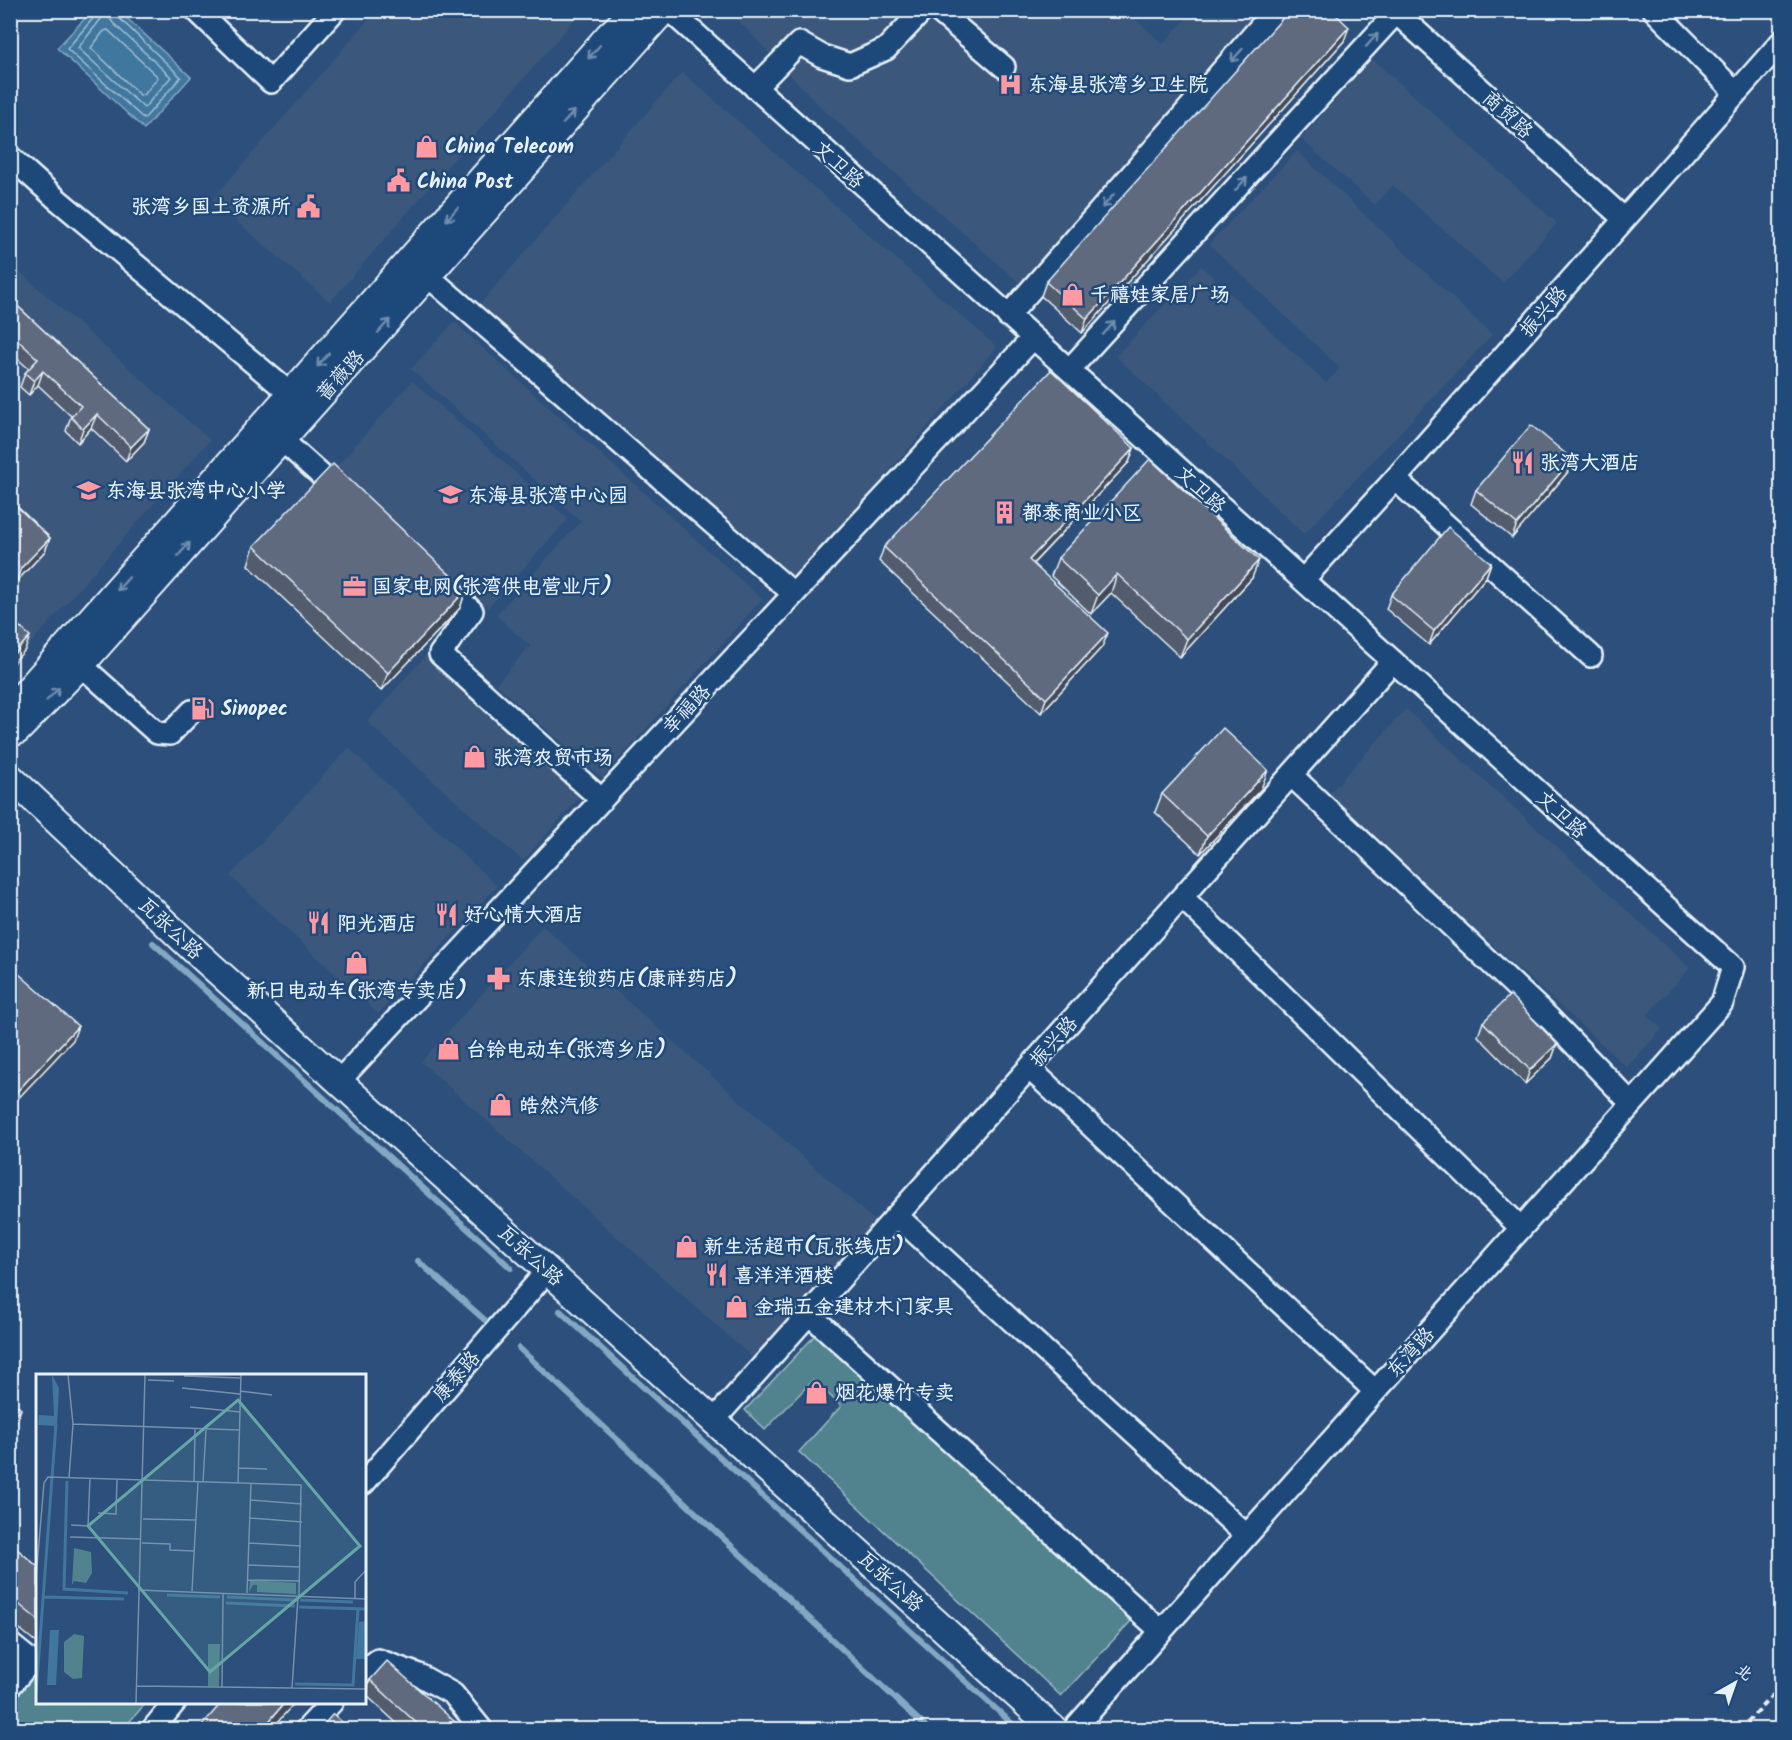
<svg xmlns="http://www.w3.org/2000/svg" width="1792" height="1740" font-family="Kalam,'LXGW WenKai TC',sans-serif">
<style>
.built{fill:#3b587c}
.green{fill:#51838f;stroke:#9cbac4;stroke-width:1.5}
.water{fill:#41779e;stroke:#84a8c2;stroke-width:1.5}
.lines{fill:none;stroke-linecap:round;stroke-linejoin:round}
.shore{stroke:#a5c0d4;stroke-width:1.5}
.stream{stroke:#84a8c2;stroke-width:6}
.minor-casing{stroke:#e8f1f8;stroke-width:26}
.major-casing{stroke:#e8f1f8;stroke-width:30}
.path{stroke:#e8f1f8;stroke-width:4;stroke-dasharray:6 4.5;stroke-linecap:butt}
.minor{stroke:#1f4a7a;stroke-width:21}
.major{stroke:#1f4a7a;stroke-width:26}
.wall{fill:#525b6d;stroke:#e8f1f8;stroke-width:1.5}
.shaded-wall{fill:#424a59;stroke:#e8f1f8;stroke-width:1.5}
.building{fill:#5f6a7f;stroke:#e8f1f8;stroke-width:1.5}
.oneway{stroke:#6f8dac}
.labels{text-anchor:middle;stroke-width:5;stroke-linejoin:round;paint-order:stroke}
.poi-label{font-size:20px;font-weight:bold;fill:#e8f1f8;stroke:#1f4a7a;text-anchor:start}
.street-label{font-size:20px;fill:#e8f1f8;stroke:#1f4a7a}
.inset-river{fill:none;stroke:#41779e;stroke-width:3}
.inset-road{fill:none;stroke:#7790ad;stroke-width:1.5}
.view{fill:#66a7a5;fill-opacity:0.15;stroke:#66a7a5;stroke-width:3}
.inset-edge{fill:none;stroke:#e8f1f8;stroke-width:3}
</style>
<rect width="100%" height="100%" fill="#2c507b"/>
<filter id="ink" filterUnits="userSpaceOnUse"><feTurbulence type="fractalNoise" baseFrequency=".0167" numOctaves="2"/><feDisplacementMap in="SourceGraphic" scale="12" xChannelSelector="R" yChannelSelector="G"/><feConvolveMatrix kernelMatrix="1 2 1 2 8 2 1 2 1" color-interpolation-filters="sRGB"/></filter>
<g filter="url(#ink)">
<path class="built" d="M 737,10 L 1126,11 L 1163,44 L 1193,11 L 1268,11 L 1024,287 L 822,108 L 733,15 Z
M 376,11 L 582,11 L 330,302 L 212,200 Z
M 1372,59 L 1557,223 L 1503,283 L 1393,185 L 1375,205 L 1301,139 Z
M 682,72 L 997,347 L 795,579 L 480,304 Z
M 1297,151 L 1492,335 L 1304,534 L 1116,356 L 1201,266 L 1326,383 L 1340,368 L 1209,244 Z
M 11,264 L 210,440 L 25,650 L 11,637 Z
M 454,322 L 762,599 L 602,778 L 496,684 L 530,646 L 496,615 L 581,521 L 411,369 Z
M 412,381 L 568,519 L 488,608 L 333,471 Z
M 427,654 L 584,792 L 523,861 L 367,722 Z
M 1406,709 L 1690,968 L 1647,1015 L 1662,1029 L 1627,1067 L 1328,795 Z
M 349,748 L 497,886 L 378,1014 L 230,876 Z
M 543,926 L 876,1222 L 754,1359 L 421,1062 Z"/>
<path class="green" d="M 819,1331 L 1131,1621 L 1061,1696 L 799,1452 L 841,1406 L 813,1380 L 765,1430 L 745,1410 Z
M 37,1667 L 38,1702 L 146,1703 L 123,1729 L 11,1730 L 11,1698 Z"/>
<path class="water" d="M 92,11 L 119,11 L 191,77 L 144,129 L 57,48 Z"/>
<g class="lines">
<path class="shore" d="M 96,10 L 95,16 L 67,49 L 144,119 L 181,77 L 118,17 L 116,10
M 104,15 L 108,15 L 113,23 L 171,77 L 144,108 L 78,48 Z
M 108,30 L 158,77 L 144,95 L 140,95 L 91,48 L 104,31 Z"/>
<path class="stream" d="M 153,943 L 511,1268
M 418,1261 L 486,1321
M 560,1311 L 1019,1730
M 519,1348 L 929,1730"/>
<defs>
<path id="minor" d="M 196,10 L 271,82 L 335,10
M 669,10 L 1733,967 L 1722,1003 L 1073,1730
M 937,10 L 1004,67
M 1393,10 L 1623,218
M 1654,10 L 1736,93
M 755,88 L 799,43 L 822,56 L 850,65 L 886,49 L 923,10
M 10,157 L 58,200 L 292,395
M 428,276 L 794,594
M 1008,316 L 1275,10
M 1069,370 L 1396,13
M 282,440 L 342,494
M 1395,479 L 1591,656
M 1303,580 L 1395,479 L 1782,41
M 441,583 L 472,611 L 440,654 L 602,800
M 81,665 L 157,733 L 170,734 L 192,711
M 1291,775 L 1550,1019 L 1632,1104
M 1182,897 L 1521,1228
M 1029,1068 L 1375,1391
M 339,1081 L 1033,338
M 897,1216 L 1246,1535
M 809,1314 L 1161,1631
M 714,1420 L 1393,661
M 364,1483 L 548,1270
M 10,1644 L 31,1661 L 10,1686
M 364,1671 L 378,1660 L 419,1675 L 453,1694 L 482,1730
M 152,1730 L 175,1702
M 306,1730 L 332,1702"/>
<path id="major" d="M 10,710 L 610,34 L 636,10
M 10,733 L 17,731 L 81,665 L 664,10
M 10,777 L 196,952 L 1055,1730"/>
</defs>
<use href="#minor" class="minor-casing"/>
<use href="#major" class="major-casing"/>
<path class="path" d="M 1740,1730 L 1782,1685"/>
<use href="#minor" class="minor"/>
<use href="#major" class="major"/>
</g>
<path class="wall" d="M 1344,41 L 1082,333 L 1041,296 L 1046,282 Z
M 10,299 L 149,429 L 144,442 L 126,461 L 91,428 L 78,443 L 66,431 L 71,416 L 38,385 L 29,395 L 20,387 L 25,373 L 29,369 L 10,352 Z
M 1134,448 L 1129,462 L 1033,564 L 1102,647 L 1041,713 L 879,561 L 884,547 Z
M 1567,473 L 1512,538 L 1471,504 L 1476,490 Z
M 10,500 L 50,538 L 45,551 L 16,582 L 10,577 Z
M 254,546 L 466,590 L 460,608 L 381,691 L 248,565 Z
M 1058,558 L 1252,578 L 1180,657 L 1111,593 L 1091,614 L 1051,576 Z
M 1491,563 L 1486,577 L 1429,645 L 1386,609 L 1391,595 Z
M 1261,789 L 1200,854 L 1155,812 L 1162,794 Z
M 1483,1022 L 1557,1044 L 1552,1058 L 1525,1084 L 1478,1036 Z
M 10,1543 L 38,1567 L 38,1644 L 10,1621 Z
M 370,1680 L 464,1730 L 404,1730 L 365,1694 Z"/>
<path class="shaded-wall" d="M 1349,27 L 1344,41 L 1082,333 L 1087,319 Z
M 43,371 L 38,385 L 29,395 L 34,381 Z
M 97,414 L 91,428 L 78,443 L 83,429 Z
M 149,429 L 144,442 L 126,461 L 131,447 Z
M 1134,448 L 1129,462 L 1024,573 L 1029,560 Z
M 1572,459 L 1567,473 L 1512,538 L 1517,524 Z
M 50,538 L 45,551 L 16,582 L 21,568 Z
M 1259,560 L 1252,578 L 1180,657 L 1187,639 Z
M 1491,563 L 1486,577 L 1429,645 L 1434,631 Z
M 1117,574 L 1111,593 L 1091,614 L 1098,595 Z
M 466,590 L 460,608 L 381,691 L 388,673 Z
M 1108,633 L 1102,647 L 1041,713 L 1046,699 Z
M 30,636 L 25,650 L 10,666 L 10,658 Z
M 1268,770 L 1261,789 L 1200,854 L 1207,836 Z
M 78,1026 L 73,1040 L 10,1107 L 10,1099 Z
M 1557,1044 L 1552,1058 L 1525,1084 L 1530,1070 Z
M 21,1409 L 15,1427 L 10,1432 L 10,1421 Z
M 285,1702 L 295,1702 L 271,1730 L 262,1730 Z"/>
<path class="building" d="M 1290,10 L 1331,10 L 1349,27 L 1087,319 L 1046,282 Z
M 10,299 L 149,429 L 131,447 L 97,414 L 83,429 L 71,417 L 81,406 L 43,371 L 34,381 L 25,373 L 38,359 L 10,333 Z
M 1051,370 L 1134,448 L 1029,560 L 1108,633 L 1046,699 L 884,547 Z
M 1531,425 L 1572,459 L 1517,524 L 1476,490 Z
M 1150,459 L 1259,560 L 1187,639 L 1117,574 L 1098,595 L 1058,558 Z
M 333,464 L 466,590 L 388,673 L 254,546 Z
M 10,500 L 50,538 L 21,568 L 10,558 Z
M 1448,527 L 1491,563 L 1434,631 L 1391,595 Z
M 10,618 L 30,636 L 10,658 Z
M 1223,728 L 1268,770 L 1207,836 L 1162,794 Z
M 10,966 L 78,1026 L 10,1099 Z
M 1510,995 L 1557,1044 L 1530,1070 L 1483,1022 Z
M 10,1399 L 21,1409 L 10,1421 Z
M 10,1543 L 38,1567 L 38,1620 L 10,1597 Z
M 387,1661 L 464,1730 L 424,1730 L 370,1680 Z
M 222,1702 L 285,1702 L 262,1730 L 198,1730 Z
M 333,1714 L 351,1730 L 319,1730 Z"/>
<defs><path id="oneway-shaft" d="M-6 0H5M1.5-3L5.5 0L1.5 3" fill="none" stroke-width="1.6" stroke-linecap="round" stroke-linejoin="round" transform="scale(1.5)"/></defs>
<g class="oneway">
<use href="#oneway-shaft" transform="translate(1372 40) rotate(-48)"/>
<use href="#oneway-shaft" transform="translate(594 52) rotate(131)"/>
<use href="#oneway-shaft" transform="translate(1237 55) rotate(131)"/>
<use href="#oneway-shaft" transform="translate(569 117) rotate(-48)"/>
<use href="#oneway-shaft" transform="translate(1241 184) rotate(-48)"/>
<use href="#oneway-shaft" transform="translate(1108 201) rotate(131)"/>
<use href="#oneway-shaft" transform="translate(452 214) rotate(131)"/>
<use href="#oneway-shaft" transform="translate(384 326) rotate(-48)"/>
<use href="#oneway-shaft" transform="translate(1109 328) rotate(-48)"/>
<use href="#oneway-shaft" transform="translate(323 360) rotate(131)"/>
<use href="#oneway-shaft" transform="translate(184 549) rotate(-48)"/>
<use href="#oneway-shaft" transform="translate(123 584) rotate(132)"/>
<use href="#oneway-shaft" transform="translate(53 694) rotate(-46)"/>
</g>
</g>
<defs>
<symbol id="hospital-bare" viewBox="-9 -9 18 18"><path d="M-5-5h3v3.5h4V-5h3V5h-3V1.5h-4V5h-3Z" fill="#ff9aa2" stroke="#1f4a7a" stroke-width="2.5" paint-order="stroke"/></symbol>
<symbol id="shop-bare" viewBox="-9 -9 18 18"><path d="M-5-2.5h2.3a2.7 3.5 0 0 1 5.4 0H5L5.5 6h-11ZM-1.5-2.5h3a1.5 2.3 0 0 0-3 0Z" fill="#ff9aa2" stroke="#1f4a7a" stroke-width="2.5" paint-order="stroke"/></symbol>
<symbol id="civic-bare" viewBox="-9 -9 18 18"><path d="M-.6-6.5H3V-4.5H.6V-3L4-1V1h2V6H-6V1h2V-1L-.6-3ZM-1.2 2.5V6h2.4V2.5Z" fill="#ff9aa2" stroke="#1f4a7a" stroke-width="2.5" paint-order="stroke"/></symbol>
<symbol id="restaurant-bare" viewBox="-9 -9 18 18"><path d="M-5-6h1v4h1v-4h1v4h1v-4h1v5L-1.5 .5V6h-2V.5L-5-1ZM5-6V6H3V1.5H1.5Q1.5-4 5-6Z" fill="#ff9aa2" stroke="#1f4a7a" stroke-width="2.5" paint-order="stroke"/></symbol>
<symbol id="school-bare" viewBox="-9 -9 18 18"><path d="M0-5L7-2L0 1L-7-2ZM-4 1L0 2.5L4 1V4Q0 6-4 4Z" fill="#ff9aa2" stroke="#1f4a7a" stroke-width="2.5" paint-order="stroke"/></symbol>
<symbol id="building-bare" viewBox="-9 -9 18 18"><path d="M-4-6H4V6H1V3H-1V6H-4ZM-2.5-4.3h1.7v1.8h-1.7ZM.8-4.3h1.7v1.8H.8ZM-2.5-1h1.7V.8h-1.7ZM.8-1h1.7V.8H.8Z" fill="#ff9aa2" stroke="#1f4a7a" stroke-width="2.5" paint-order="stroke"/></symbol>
<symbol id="office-bare" viewBox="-9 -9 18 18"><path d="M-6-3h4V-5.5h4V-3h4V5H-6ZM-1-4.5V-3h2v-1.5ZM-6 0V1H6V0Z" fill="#ff9aa2" stroke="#1f4a7a" stroke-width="2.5" paint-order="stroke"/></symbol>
<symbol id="fuel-bare" viewBox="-9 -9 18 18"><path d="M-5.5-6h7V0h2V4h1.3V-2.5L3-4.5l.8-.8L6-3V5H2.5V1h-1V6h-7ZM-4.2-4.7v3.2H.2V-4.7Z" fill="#ff9aa2" stroke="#1f4a7a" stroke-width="2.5" paint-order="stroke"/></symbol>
<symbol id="pharmacy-bare" viewBox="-9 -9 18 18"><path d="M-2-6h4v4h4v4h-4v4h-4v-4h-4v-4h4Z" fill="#ff9aa2" stroke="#1f4a7a" stroke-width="2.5" paint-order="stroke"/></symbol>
</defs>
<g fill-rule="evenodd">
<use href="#hospital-bare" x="994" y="68" width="33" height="33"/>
<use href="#shop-bare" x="410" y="130" width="33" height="33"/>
<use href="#civic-bare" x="382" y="164" width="33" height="33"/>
<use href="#civic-bare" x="292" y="190" width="33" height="33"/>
<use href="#shop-bare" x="1056" y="278" width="33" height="33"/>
<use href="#restaurant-bare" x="1506" y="446" width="33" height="33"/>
<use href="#school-bare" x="72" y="474" width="33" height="33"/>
<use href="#school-bare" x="434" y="478" width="33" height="33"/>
<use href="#building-bare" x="988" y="496" width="33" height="33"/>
<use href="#office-bare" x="338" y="570" width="33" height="33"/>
<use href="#fuel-bare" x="186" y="692" width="33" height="33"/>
<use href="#shop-bare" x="458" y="740" width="33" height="33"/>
<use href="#restaurant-bare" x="430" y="898" width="33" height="33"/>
<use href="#restaurant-bare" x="302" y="906" width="33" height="33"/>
<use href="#shop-bare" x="340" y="946" width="33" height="33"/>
<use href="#pharmacy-bare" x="482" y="962" width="33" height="33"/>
<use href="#shop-bare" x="432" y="1032" width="33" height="33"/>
<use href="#shop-bare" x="484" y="1088" width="33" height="33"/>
<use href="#shop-bare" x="670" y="1230" width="33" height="33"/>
<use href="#restaurant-bare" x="700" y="1258" width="33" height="33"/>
<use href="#shop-bare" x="720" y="1290" width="33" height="33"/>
<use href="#shop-bare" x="800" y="1376" width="33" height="33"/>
</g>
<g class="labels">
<g class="poi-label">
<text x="1028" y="91">东海县张湾乡卫生院</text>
<text x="445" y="153">China Telecom</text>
<text x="417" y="188">China Post</text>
<text x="291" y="213" text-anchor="end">张湾乡国土资源所</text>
<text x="1090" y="301">千禧娃家居广场</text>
<text x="1540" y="469">张湾大酒店</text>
<text x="106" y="497">东海县张湾中心小学</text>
<text x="468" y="502">东海县张湾中心园</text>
<text x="1022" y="519">都泰商业小区</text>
<text x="372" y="593">国家电网(张湾供电营业厅)</text>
<text x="221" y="715">Sinopec</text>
<text x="493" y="764">张湾农贸市场</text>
<text x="464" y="921">好心情大酒店</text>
<text x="337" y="930">阳光酒店</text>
<text x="517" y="985">东康连锁药店(康祥药店)</text>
<text x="357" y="997" text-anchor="middle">新日电动车(张湾专卖店)</text>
<text x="466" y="1056">台铃电动车(张湾乡店)</text>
<text x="519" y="1112">皓然汽修</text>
<text x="704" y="1253">新生活超市(瓦张线店)</text>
<text x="734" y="1282">喜洋洋酒楼</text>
<text x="754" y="1313">金瑞五金建材木门家具</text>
<text x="835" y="1399">烟花爆竹专卖</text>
</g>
<g class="street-label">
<text transform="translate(1508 114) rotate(42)" y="7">商贸路</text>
<text transform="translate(839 164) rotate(42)" y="7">文卫路</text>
<text transform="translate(1543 311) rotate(-49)" y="7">振兴路</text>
<text transform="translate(340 375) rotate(-48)" y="7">蔷薇路</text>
<text transform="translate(1201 489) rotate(42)" y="7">文卫路</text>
<text transform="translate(686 709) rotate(-47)" y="7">幸福路</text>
<text transform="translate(1562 814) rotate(42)" y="7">文卫路</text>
<text transform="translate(171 928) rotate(43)" y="7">瓦张公路</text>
<text transform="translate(1053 1041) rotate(-48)" y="7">振兴路</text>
<text transform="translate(531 1255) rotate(42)" y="7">瓦张公路</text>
<text transform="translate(1410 1352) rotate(-48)" y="7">东湾路</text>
<text transform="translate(456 1376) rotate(-49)" y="7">康泰路</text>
<text transform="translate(891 1581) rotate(42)" y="7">瓦张公路</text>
</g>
</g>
<g transform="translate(36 1374)">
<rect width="330" height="330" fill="#2c507b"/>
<path d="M 38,174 L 55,178 L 56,199 L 50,209 L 38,207 L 36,211 ZM 214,206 L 260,209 L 260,220 L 221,218 L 221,211 L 217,211 L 213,218 ZM 38,260 L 48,262 L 46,304 L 37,305 L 28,298 L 28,268 ZM 172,270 L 184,270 L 183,312 L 172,312 Z" fill="#51838f"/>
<path d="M 16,1 L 23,14 L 21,52 L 2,51 L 3,41 L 18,42 ZM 330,247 L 330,285 L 320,285 L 323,248 ZM 14,256 L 23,256 L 20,311 L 11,311 Z" fill="#41779e"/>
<path class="inset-river" d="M 31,107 L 28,215 L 92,219M 131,221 L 184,223M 7,223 L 88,225M 191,223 L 260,226M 264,226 L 317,228M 190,229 L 259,232M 263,233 L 330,235M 259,310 L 317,311 L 322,235M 0,320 L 20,50"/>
<path class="inset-road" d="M 32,1 L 37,50 L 33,104M 148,2 L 205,4M 112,6 L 138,7M 146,14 L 204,20M 204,17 L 236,21M 154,33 L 204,38M 37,50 L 203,56M 202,94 L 231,95M 158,107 L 159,55M 167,108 L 170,56M 202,109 L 205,1M 214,126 L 266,130M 62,139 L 80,140 L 81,106M 214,144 L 266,148M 107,145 L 160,146M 35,151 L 52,152 L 54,104M 34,163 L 104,165M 106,169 L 134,170 L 134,176 L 158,177M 213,169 L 265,172M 212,191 L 264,193M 0,204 L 8,109 L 12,103 L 265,111 L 263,221M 212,206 L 264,207M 102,216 L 330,225M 156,217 L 162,108M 211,219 L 215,110M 319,225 L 319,208 L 330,196M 101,312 L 330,315M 186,314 L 187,220M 256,314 L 262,223M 100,329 L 109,1"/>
<path class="view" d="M 202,26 L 324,172 L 174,298 L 52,152 Z"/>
<rect width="330" height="330" class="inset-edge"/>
</g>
<rect width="1792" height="1740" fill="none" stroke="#1f4a7a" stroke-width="36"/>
<rect x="18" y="18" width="1756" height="1704" fill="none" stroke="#e8f1f8" stroke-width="2" filter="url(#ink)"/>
<g transform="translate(1735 1683) rotate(40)" stroke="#1f4a7a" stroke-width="4.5" paint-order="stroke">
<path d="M0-4.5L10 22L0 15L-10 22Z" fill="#e8f1f8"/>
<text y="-9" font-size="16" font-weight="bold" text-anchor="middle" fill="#e8f1f8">北</text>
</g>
</svg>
